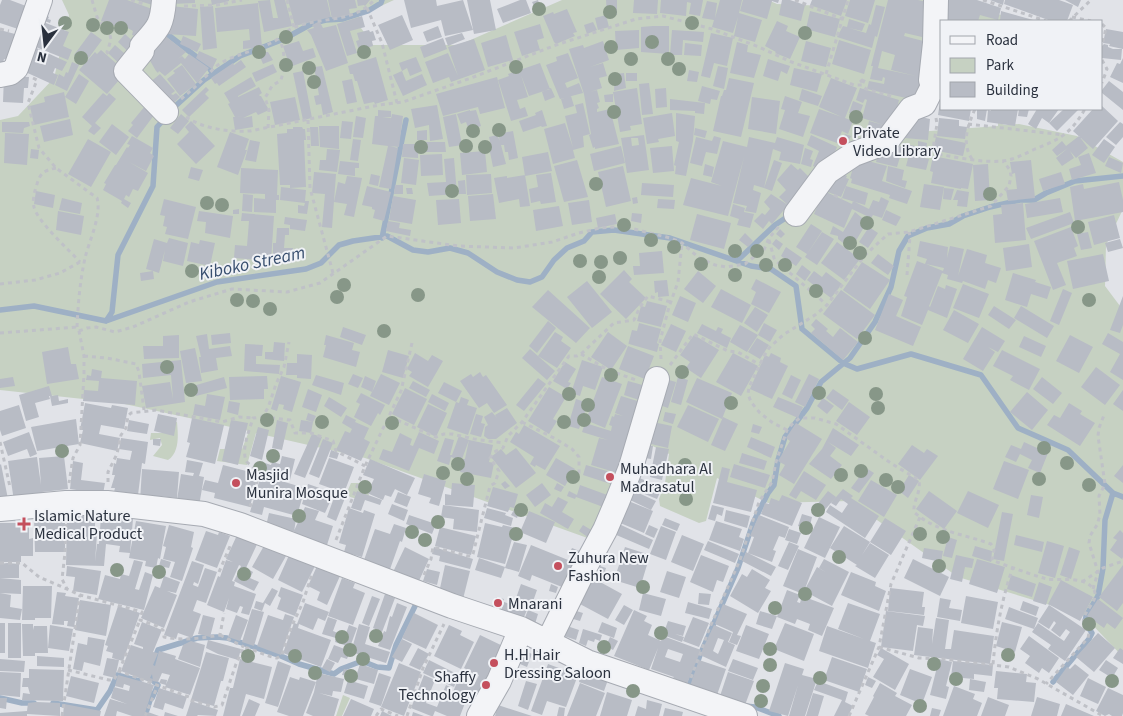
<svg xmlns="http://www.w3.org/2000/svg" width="1123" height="716" font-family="'Source Sans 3',sans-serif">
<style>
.green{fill:#c6d1c2}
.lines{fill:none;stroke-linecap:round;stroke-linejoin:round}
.stream{stroke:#9eb0c5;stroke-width:5.5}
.building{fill:#b8bcc5;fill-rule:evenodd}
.minor-casing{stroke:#a6aab2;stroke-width:26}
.path{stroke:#bfc1c7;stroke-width:3;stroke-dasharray:4 4;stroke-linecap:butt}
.minor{stroke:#f3f4f7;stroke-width:24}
.tree{fill:#879788}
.poi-dot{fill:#c44f5d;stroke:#f0f2f6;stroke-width:2}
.labels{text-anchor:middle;stroke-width:4;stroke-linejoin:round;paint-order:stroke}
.poi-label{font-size:16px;fill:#2a313e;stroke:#f0f2f6;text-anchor:start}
.water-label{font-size:18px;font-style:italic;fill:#384f6f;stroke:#f0f2f6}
</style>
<rect width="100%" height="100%" fill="#e1e3e8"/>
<path class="green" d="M 62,0 L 394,0 L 359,16 L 361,28 L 373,45 L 459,45 L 562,0 L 768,0 L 777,4 L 827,6 L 831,0 L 935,0 L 937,3 L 1035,21 L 942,21 L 903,133 L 998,126 L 998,123 L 1006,125 L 1019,124 L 1077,136 L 1123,162 L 1123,209 L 1106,245 L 1105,286 L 1123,310 L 1123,657 L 1083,615 L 958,577 L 850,501 L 768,503 L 717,478 L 706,521 L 699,523 L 660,506 L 659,499 L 665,483 L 669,454 L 630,435 L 593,540 L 365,458 L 256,433 L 247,465 L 217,461 L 220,449 L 242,449 L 249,431 L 120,403 L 0,390 L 0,120 L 18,116 L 54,78 L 69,15 Z
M 177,422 C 178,434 180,452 168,460 L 153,456 L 162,445 L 160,438 L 150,440 L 151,433 L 164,433 L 165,423 Z
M 351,483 L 363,483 L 368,488 L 369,495 L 361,500 L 350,497 L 347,492 Z
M 343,695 L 350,698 L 342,716 L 336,716 Z"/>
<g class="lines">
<path class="stream" d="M 162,30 L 208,66 L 213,74
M 171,110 L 204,80 L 240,56 L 284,39 L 313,23 L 326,20 L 343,19 L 368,11 L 381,3 L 382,0
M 382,238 L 406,120
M 738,260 L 775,225 L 790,215
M 0,310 L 34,306 L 106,321 L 217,282 L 306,269 L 321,263 L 339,245 L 353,241 L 387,236 L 413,250 L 428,252 L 450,248 L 468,253 L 497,272 L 517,280 L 530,282 L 542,277 L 554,260 L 567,248 L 584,241 L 592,232 L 614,230 L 670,238 L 751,266 L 771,269 L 796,286 L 802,329 L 843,363 L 857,369 L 911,354 L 981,375 L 1018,428 L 1068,450 L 1113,493 L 1123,497
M 106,321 L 112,312 L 118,255 L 153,186 L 157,127 L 166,117
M 1053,682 L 1089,639 L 1092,633 L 1085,623 L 1086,616 L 1098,596 L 1103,568 L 1105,520 L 1113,493
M 689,686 L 700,655 L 738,568 L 753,523 L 768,493 L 774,485 L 778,460 L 785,437 L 807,408 L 821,382 L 850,358 L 875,322 L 891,287 L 899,251 L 908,236 L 927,228 L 949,224 L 963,216 L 990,207 L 1020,200 L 1034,200 L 1046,193 L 1075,181 L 1123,176
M 0,698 L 22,703 L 34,703
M 152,698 L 158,685 L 152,680 L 152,677 L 155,658 L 158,650 L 197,638 L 217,637 L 227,638 L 281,656 L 299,664 L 334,674 L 341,669 L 362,661 L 377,667 L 389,668 L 396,645 L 416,604
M 53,703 L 97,710 L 110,691 L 117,675 L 139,681
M 745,706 L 755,707 L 779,716
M 145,716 L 152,694"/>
</g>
<path class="building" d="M 2,0 L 10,0 L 26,6 L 18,29 L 0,23 L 0,5 Z
M 109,0 L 127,0 L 155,10 L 149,25 L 133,40 L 135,36 L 132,35 L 133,31 L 117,22 L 115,26 L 101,21 Z
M 136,0 L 157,0 L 156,6 Z
M 171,0 L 195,0 L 195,3 L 171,4 Z
M 211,0 L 229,0 L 229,1 L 212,5 Z
M 270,0 L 273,18 L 278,18 L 274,0 L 285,0 L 292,26 L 264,32 L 258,1 Z
M 288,0 L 327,0 L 331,17 L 295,26 Z
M 328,0 L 355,0 L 357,8 L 349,9 L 350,15 L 332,19 Z
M 357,0 L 370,0 L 365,6 L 364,5 L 358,6 Z
M 404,0 L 436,0 L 437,6 L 463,0 L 473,30 L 445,36 L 441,20 L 411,28 Z
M 467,0 L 490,0 L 496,30 L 474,34 Z
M 520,0 L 526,0 L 531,13 L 503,23 L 497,9 Z
M 538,0 L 540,6 L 535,8 L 532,2 Z
M 606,0 L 617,0 L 617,15 L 607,15 Z
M 634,0 L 658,0 L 657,14 L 633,13 Z
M 661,0 L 703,0 L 700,16 L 689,14 L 691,3 L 687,2 L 686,16 L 660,13 Z
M 720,0 L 742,0 L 739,13 L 762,20 L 755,42 L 734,36 L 738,17 L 733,33 L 712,27 L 714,20 L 702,18 L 707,1 L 717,3 L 715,18 Z
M 743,0 L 779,0 L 778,3 L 772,1 L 767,19 L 740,11 Z
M 782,0 L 790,0 L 805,5 L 801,21 L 779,15 Z
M 812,0 L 847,0 L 841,16 L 810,5 Z
M 850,0 L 875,0 L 868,23 L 845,16 Z
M 888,0 L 918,0 L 931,3 L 922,37 L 905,33 L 904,36 L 931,43 L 919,90 L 919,101 L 867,89 L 869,81 L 884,84 L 885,78 L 883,77 L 882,81 L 870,79 L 873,66 L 871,66 ZM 882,51 L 895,55 L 891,70 L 916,76 L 878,68 Z
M 945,0 L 977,0 L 1001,8 L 998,20 L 980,15 L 978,21 L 942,21 Z
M 990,0 L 1004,0 L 1003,5 Z
M 1005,0 L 1059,0 L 1073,5 L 1067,21 L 1051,21 L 1004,4 Z
M 1065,0 L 1081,0 L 1078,7 Z
M 258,3 L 262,47 L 243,49 L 243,41 L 250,40 L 249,29 L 217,32 L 215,8 Z
M 876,5 L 885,7 L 877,37 L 875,36 L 872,48 L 837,37 L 843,26 L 847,27 L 849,19 L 865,24 L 862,31 L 849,28 L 866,33 L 869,24 L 871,25 Z
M 171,6 L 198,9 L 196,36 L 166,34 Z
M 213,6 L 217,48 L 203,50 L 200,7 Z
M 567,9 L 577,32 L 573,33 L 575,36 L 556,44 L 554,42 L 543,16 L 553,12 L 554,14 Z
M 810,11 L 840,19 L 835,37 L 806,29 Z
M 1001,11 L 1037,21 L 1000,21 Z
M 44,14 L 49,17 L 48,19 L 51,20 L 50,23 L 42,20 Z
M 402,15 L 413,40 L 390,50 L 378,25 Z
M 606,15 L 609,27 L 598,30 L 595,18 Z
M 362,16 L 365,27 L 350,31 L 357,53 L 347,56 L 337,24 Z
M 38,20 L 69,32 L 63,46 L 72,50 L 68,60 L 31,45 Z
M 777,21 L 788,26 L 786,31 L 800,37 L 790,59 L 775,53 L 776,52 L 765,46 Z
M 318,22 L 320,22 L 323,28 L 336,25 L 348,63 L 326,71 L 311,35 L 307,30 L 314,28 L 312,25 Z
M 593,22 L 597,30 L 587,34 L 584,25 Z
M 540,24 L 544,38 L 537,40 L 540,50 L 522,56 L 514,32 Z
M 438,26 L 442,37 L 427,42 L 423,32 Z
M 653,26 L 669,26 L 669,54 L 641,52 L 641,27 Z
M 1106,29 L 1123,32 L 1123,49 L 1109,46 L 1110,44 L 1103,43 Z
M 0,30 L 15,34 L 8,60 L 4,59 L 2,67 L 0,66 Z
M 369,30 L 370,32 L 373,31 L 376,40 L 372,41 L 373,46 L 359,50 L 356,41 L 359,40 L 357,33 Z
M 639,30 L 639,48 L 616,50 L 615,31 Z
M 672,30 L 704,32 L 703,42 L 683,40 L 682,55 L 670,55 Z
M 91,32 L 102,40 L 85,63 L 74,55 Z
M 160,32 L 186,52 L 178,59 L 182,56 L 185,59 L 189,54 L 209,68 L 197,83 L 181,63 L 165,76 L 159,71 L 158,73 L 156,71 L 142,47 Z
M 462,33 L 465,39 L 448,46 L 445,38 Z
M 711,33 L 733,38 L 727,66 L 714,63 L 710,78 L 701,76 Z
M 125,34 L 142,50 L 135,58 L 118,42 Z
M 506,35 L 513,60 L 488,67 L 481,43 Z
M 183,36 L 201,44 L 197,52 L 180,44 Z
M 443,38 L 447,49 L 424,58 L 420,47 Z
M 474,39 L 485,70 L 451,82 L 449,77 L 433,83 L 425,62 L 448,53 L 458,76 L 448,47 Z
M 839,40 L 871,50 L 864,74 L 832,64 Z
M 299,41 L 303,51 L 313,48 L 316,57 L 290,67 L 283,46 Z
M 603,41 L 609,60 L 590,67 L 603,63 L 607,76 L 599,78 L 602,88 L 590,92 L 597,90 L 600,102 L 597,103 L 599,108 L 597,109 L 597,112 L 610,109 L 619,144 L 595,149 L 595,147 L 593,148 L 589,135 L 591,134 L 584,94 L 569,49 L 583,45 L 584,48 Z
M 806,41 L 831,48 L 826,67 L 801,61 Z
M 737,42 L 748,45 L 747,52 L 761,55 L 754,78 L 730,73 Z
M 685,43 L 702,45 L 701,56 L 684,55 Z
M 1104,44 L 1108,45 L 1108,47 L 1113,49 L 1122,49 L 1121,60 L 1102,58 L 1102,46 Z
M 115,45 L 133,61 L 125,69 L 108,53 Z
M 32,46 L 67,62 L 62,71 L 55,68 L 53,73 L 58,75 L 54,85 L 21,70 Z
M 101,50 L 126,72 L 107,94 L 79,70 L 95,52 L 97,54 Z
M 199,51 L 217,59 L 212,69 L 196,58 Z
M 263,52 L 268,52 L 273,60 L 263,64 L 260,57 Z
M 568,53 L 578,78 L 565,83 L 567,88 L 579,83 L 583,93 L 560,99 L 546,65 L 557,61 L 556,57 Z
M 376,57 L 388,100 L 375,104 L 374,102 L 364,104 L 357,81 L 355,81 L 353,74 L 350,74 L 348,66 Z
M 416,57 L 422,71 L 410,76 L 407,68 L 402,71 L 399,63 Z
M 1123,58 L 1123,83 L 1110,77 L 1117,63 L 1120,64 Z
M 768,59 L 790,66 L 787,74 L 781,71 L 778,81 L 763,76 Z
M 241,60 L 246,67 L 219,86 L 217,83 L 215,84 L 211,78 L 233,63 L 234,65 Z
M 72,62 L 79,65 L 67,91 L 55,85 L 59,74 L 64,77 L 66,72 L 68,73 Z
M 540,63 L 550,89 L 529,96 L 521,75 L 528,97 L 517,100 L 520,109 L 525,107 L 528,116 L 511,121 L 498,80 L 509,76 L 508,74 Z
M 273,64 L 277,72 L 256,82 L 252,73 Z
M 182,65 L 196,84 L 180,96 L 167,79 L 175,73 L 173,71 Z
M 322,66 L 333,112 L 323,115 L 321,104 L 316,105 L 314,96 L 319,95 L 314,67 Z
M 718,66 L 728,68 L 724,89 L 713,86 Z
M 794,68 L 822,74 L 817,92 L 790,85 Z
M 689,70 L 699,72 L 697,82 L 687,81 Z
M 303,71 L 312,118 L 303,120 L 293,73 Z
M 402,71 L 406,81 L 422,74 L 427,85 L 403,96 L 393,75 Z
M 624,73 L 626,88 L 614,91 L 615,74 Z
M 626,73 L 637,73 L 637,81 L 626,81 Z
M 79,74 L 89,81 L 76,104 L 65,97 Z
M 160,74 L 175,91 L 171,94 L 173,95 L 176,93 L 180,97 L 167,109 L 143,88 Z
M 4,76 L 29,77 L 28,88 L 24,88 L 23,103 L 3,102 Z
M 251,77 L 256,86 L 238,96 L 238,97 L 259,87 L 262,93 L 259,95 L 260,96 L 261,96 L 269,110 L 258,115 L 256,112 L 243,118 L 252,116 L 253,127 L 235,130 L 233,117 L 244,116 L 235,117 L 228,104 L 230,103 L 224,93 Z
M 497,77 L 505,108 L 480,114 L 478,107 L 443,116 L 436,94 Z
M 729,78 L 754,83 L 741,137 L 713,131 L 721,96 L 722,96 L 724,90 L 726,90 Z
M 831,78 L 857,88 L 845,118 L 853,121 L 848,134 L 842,131 L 837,143 L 810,133 L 819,109 L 842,117 L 819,107 Z
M 352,79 L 357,102 L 347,104 L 342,81 Z
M 1109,81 L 1123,92 L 1123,110 L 1102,93 L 1102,90 Z
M 649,83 L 653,114 L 642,115 L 639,84 Z
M 702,86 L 720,91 L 717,100 L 711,99 L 710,104 L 698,101 Z
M 206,87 L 209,90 L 205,94 L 209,98 L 189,117 L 182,110 Z
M 551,88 L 555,97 L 545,101 L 542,92 Z
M 637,88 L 642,124 L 630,126 L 631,130 L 620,132 L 613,92 Z
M 666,88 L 667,107 L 656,108 L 655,89 Z
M 860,88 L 899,100 L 895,116 L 879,142 L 861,137 L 863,129 L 867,130 L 869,121 L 884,125 L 862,118 L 867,100 L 865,99 L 863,103 L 856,100 Z
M 802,89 L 822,96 L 818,106 L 799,100 Z
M 64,92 L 69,117 L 34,125 L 30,106 L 45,102 L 44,97 Z
M 942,92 L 942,109 L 971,109 L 969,121 L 938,115 L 940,102 L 935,101 Z
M 103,93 L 107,96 L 109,93 L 116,99 L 95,123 L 101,128 L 94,135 L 88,131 L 92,126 L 82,117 Z
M 613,94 L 613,102 L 605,102 L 604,95 Z
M 571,96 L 574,106 L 564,109 L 561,99 Z
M 785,96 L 802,102 L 798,113 L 810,116 L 803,137 L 779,129 L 785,110 L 781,109 Z
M 295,97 L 300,120 L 275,125 L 270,102 Z
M 752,97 L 780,101 L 776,134 L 748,129 Z
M 670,99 L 705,103 L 704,114 L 695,113 L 695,111 L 670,110 Z
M 150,100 L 160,107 L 137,138 L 128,131 L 133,125 L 131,123 Z
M 853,101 L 863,105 L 859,116 L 849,113 Z
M 583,103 L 590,134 L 583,136 L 584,147 L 573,150 L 575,158 L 553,164 L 544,129 L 565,123 L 573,148 L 565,116 L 577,113 L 575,105 Z
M 437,105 L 443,139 L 430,141 L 429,125 L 415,128 L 411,109 Z
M 1102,106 L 1118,121 L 1093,149 L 1073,131 L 1093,109 L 1102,109 Z
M 977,109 L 987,109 L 985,121 L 977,119 Z
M 991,109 L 1018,109 L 1015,126 L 987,122 L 988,110 L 991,111 Z
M 1019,109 L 1029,109 L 1027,117 L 1018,116 Z
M 1037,109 L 1059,109 L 1049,123 L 1042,118 L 1036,129 L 1028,124 Z
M 1064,109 L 1079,109 L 1057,131 L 1049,123 Z
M 378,110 L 391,111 L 391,117 L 382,117 L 391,118 L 390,123 L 392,114 L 403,116 L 399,147 L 390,146 L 398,148 L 391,189 L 379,187 L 388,146 L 372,144 L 375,116 L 378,116 Z
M 470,110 L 470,111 L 476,110 L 481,126 L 469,130 L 466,122 L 461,124 L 457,114 Z
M 542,110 L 547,126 L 542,127 L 541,126 L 523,132 L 519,121 L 536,115 L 535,113 Z
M 672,113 L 675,136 L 658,139 L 659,142 L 647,144 L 643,118 Z
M 676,113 L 695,116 L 693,141 L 686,176 L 675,174 L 676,166 L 674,165 L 679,142 L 676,141 Z
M 181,114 L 189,121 L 178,134 L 170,128 Z
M 456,114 L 462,145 L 449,147 L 443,117 Z
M 356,116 L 366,118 L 363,138 L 353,137 Z
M 921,117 L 930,119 L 928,140 L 904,138 L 907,123 Z
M 939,118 L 959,120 L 959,126 L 967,127 L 965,139 L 937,136 Z
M 70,119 L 73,135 L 44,142 L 40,126 Z
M 191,121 L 215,146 L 196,164 L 177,144 L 189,132 L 185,127 Z
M 342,121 L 353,122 L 351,139 L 340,138 Z
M 2,122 L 29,122 L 30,126 L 24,128 L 23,133 L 2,132 Z
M 1120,122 L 1123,124 L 1123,137 L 1116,145 L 1106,137 Z
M 112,124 L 129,137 L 116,155 L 99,142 Z
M 319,126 L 339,126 L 339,149 L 320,147 Z
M 293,127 L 302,127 L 303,129 L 305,129 L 306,140 L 304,140 L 306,187 L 290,188 L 290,185 L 280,185 L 277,134 L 287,133 L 287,129 L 293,129 Z
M 310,127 L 318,127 L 319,146 L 311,146 Z
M 695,128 L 707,131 L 705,138 L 694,135 Z
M 427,130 L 427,140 L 417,140 L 417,131 Z
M 513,131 L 518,158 L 509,160 L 508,152 L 505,152 L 504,145 L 501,145 L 506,164 L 493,167 L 489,147 L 491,146 L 489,137 L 497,135 L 500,141 L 498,134 Z
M 230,132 L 249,139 L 245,150 L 247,150 L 238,175 L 217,167 Z
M 5,133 L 29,134 L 27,165 L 4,163 Z
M 845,134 L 851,136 L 846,146 L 840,143 Z
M 644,135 L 649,170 L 627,173 L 621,138 ZM 631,138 L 638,138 L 639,145 L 632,146 Z
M 811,135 L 837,147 L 826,172 L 813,166 L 819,151 L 807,145 Z
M 132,136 L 153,148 L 150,153 L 154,156 L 146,171 L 129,162 L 148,173 L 138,191 L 133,189 L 129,197 L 126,195 L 124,199 L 131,203 L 128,208 L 121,203 L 122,201 L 103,190 L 106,184 L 104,183 L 115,165 L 116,165 L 127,147 L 128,148 L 130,145 L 127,144 Z
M 714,136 L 721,138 L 717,154 L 706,152 L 702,166 L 690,163 L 696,137 L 712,141 Z
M 1079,136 L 1088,148 L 1076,158 L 1070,151 L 1074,158 L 1062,166 L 1056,158 L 1068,148 L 1057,156 L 1052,150 L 1062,141 L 1066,146 Z
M 749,137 L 775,143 L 777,137 L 804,145 L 800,164 L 779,160 L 781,152 L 773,149 L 764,188 L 754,185 L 753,190 L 761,193 L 756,213 L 745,211 L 747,206 L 733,203 L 744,157 L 728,216 L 683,205 L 691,178 L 722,186 L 711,182 L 723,141 L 747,147 Z
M 936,137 L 966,143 L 963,156 L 933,150 Z
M 88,139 L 111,152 L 91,187 L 68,174 Z
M 353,139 L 361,140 L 358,161 L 350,160 Z
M 1104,139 L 1115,147 L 1104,163 L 1092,155 Z
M 250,140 L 260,142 L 256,162 L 245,160 Z
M 918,141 L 927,143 L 925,157 L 918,155 Z
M 423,142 L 445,142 L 446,152 L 424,152 Z
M 403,144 L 418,144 L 418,158 L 402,157 Z
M 893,145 L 903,147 L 897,167 L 876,162 L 880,147 Z
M 910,145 L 915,146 L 914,149 L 917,150 L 916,155 L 904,152 L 904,147 L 909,148 Z
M 621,146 L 625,163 L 594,171 L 590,154 Z
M 672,146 L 674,171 L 653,173 L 650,148 Z
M 805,148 L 813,151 L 810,159 L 813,160 L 811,167 L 801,164 Z
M 31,149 L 39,150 L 38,159 L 30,158 Z
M 327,149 L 340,150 L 337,172 L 319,170 L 320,160 L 326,160 Z
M 485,151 L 487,172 L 462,175 L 460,153 Z
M 548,152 L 552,171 L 525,176 L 522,157 Z
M 1089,153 L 1096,173 L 1072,180 L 1069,169 L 1081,165 L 1078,157 Z
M 442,154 L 443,175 L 421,176 L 420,155 Z
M 909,155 L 929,159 L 926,170 L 906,166 Z
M 933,156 L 973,164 L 968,189 L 961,188 L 961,189 L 931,183 L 933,172 L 930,171 Z
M 1109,157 L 1123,163 L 1121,173 L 1105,166 Z
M 404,158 L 419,160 L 416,185 L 401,183 Z
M 454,158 L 457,194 L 429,196 L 427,183 L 446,182 L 444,159 Z
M 856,158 L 887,166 L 882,181 L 912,191 L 907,204 L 889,198 L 890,195 L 851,183 L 852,179 L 850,178 Z
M 577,160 L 588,197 L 564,202 L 554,166 Z
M 774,160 L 782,163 L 772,191 L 764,188 Z
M 1031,160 L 1035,198 L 1008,201 L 1006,190 L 1017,189 L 1015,173 L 1012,174 L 1010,162 Z
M 340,161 L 359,163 L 359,168 L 355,168 L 355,176 L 338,174 Z
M 705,164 L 714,167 L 712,177 L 703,175 Z
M 791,164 L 798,170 L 800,168 L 812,180 L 788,205 L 779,197 L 786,190 L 777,180 Z
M 988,164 L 990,200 L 975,201 L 973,165 Z
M 623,166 L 631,201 L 606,207 L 598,172 Z
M 888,166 L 904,170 L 902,180 L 907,181 L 905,188 L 886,181 Z
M 191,167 L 203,170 L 199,181 L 188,178 Z
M 241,168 L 278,170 L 277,195 L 279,195 L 279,200 L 276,200 L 276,213 L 254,212 L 254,198 L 265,199 L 265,194 L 240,193 Z
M 832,169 L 847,176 L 846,178 L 849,179 L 841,197 L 820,189 Z
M 314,172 L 336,174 L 332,228 L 322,227 L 325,194 L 312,193 Z
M 1061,172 L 1065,184 L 1043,191 L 1039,179 Z
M 551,173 L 556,202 L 541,204 L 540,201 L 531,203 L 529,189 L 538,187 L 536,175 Z
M 371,174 L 380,176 L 378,186 L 369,184 Z
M 491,174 L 492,193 L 467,195 L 466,175 Z
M 525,175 L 530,206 L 520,207 L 519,199 L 499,203 L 494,178 L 507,176 L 507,178 Z
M 347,176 L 362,178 L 354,217 L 344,215 L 347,204 L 334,202 L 338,182 L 345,184 Z
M 465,180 L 466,194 L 459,194 L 458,181 Z
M 1119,182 L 1123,200 L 1123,212 L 1075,221 L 1070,187 L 1083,184 L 1084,189 Z
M 642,183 L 674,185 L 673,197 L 641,195 Z
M 924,184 L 944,187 L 940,210 L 920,207 Z
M 395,185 L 403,185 L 403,194 L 394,194 Z
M 367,186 L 391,192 L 384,221 L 373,218 L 375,210 L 372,209 L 372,207 L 362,205 Z
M 846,186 L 868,193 L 865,205 L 842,198 Z
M 281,187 L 306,190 L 305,201 L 309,201 L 307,214 L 298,213 L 298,205 L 304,206 L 305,203 L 280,200 Z
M 406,188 L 412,188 L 413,194 L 407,194 Z
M 944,188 L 954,189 L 951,200 L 943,199 Z
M 957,190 L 969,192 L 967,207 L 957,206 L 958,200 L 953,200 Z
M 36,191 L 55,195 L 53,208 L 34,204 Z
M 824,191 L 852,204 L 853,201 L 869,209 L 873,200 L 879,202 L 881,197 L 889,201 L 882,218 L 873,215 L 871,218 L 852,209 L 844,228 L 814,214 Z
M 243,194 L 253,195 L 252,212 L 242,211 Z
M 493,194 L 496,219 L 470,221 L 468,196 Z
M 771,194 L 788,205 L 772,224 L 769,221 L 763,229 L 754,221 L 762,213 L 765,215 L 770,209 L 771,210 L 764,202 Z
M 393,196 L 416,200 L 412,224 L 389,220 Z
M 637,197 L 638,203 L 633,204 L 632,198 Z
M 62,198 L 82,203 L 80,214 L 59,210 Z
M 1060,198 L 1063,212 L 1027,218 L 1025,204 Z
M 164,199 L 196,207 L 188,239 L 165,234 L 167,227 L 163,226 L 165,216 L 160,215 Z
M 459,199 L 461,223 L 438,225 L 436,200 Z
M 658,199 L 675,200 L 674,209 L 657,208 Z
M 589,200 L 592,222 L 572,225 L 568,203 Z
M 1023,203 L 1026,240 L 995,243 L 993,215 L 1002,214 L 1001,205 Z
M 733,204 L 745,208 L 744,212 L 754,214 L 750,228 L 737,225 L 739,219 L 730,216 Z
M 559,206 L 563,226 L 536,231 L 533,210 Z
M 239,209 L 239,214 L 233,214 L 233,210 Z
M 886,210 L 901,217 L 896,226 L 882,220 Z
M 58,211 L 84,216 L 81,235 L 56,230 Z
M 199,211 L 233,216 L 230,238 L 205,233 L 206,222 L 197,221 Z
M 855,212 L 867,222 L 851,249 L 838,239 L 838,236 L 830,234 L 833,226 L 843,232 Z
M 1070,212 L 1074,223 L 1031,239 L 1026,228 Z
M 242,213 L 274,216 L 271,261 L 234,258 L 235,245 L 247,246 L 249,221 L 241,221 Z
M 632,213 L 642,214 L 641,223 L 631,221 Z
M 615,214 L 617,224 L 598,228 L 596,218 Z
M 697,214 L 731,223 L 724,249 L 690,240 Z
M 1114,215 L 1120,238 L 1094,245 L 1088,222 Z
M 285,217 L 307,220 L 305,231 L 290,229 L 290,225 L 284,224 Z
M 388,221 L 400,223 L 399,228 L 411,230 L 410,236 L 386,231 Z
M 811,224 L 822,231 L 807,254 L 796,247 Z
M 869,227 L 878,233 L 868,248 L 859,242 Z
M 1071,227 L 1078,246 L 1074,248 L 1077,256 L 1057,263 L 1066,285 L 1053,290 L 1034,241 Z
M 277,228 L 289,228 L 289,235 L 285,235 L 284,248 L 293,248 L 292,262 L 273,262 L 273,243 L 276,243 Z
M 780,229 L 785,234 L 781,238 L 776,234 Z
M 822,232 L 834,239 L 817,265 L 805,257 Z
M 1088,232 L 1092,248 L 1081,250 L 1077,234 Z
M 745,233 L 753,241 L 748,247 L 739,240 Z
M 169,238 L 188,243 L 183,266 L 163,261 L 165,250 L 159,273 L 153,271 L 154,279 L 141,281 L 140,273 L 153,271 L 146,269 L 154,239 L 167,243 Z
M 776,239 L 783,244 L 779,250 L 772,244 Z
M 1120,239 L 1123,248 L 1108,252 L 1105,243 Z
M 200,240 L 215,243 L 210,266 L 187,261 L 191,242 L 199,244 Z
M 920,241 L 948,247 L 947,258 L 950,246 L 964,249 L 958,276 L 967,249 L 987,255 L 985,263 L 1001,268 L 996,283 L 988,280 L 985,289 L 963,281 L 962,283 L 947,279 L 948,275 L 942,273 L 929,306 L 930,307 L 938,286 L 945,289 L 946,285 L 957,289 L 947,318 L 928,310 L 922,325 L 901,316 L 907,297 L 904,296 L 917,261 L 925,264 L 927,259 L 917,256 ZM 926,264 L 944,268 L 943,271 Z
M 837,242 L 860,259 L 844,280 L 821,263 Z
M 1029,244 L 1032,267 L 1006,271 L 1003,248 Z
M 786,247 L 802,258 L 796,266 L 781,256 Z
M 662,251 L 664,273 L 634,275 L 633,266 L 640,266 L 639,253 Z
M 878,254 L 894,266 L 888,275 L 871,263 Z
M 1103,254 L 1109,281 L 1073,289 L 1067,261 Z
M 862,262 L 890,280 L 870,309 L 843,290 Z
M 802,265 L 811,272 L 805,281 L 796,274 Z
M 624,270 L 632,279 L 629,282 L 646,298 L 626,319 L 600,294 Z
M 698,271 L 716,286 L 703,303 L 684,289 Z
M 814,271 L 822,277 L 826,272 L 842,284 L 831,298 L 807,280 Z
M 1013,273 L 1036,280 L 1035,282 L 1051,287 L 1047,299 L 1031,294 L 1027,307 L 1005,300 Z
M 756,279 L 781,292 L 769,313 L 751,304 L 756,292 L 751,289 Z
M 667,280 L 669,296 L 658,297 L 658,292 L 655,293 L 654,281 Z
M 587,281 L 612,312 L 592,328 L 567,297 Z
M 963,284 L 989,294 L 979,318 L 953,308 Z
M 721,289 L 751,305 L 742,323 L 711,307 Z
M 1063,289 L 1072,293 L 1059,325 L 1050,321 Z
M 548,290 L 590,328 L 576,343 L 532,307 Z
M 841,290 L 875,315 L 857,339 L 823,314 Z
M 889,294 L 903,300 L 896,316 L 921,327 L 913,346 L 875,330 Z
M 680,296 L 696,303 L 688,322 L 672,315 Z
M 1123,296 L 1123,325 L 1120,333 L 1110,330 Z
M 647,301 L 667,306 L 661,327 L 637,321 L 641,306 L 645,307 Z
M 994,306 L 1016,320 L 1009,329 L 988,315 Z
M 1021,306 L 1054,326 L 1047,338 L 1014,318 Z
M 755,307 L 768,315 L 757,332 L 744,323 Z
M 954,310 L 979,324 L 968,343 L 943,330 Z
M 816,319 L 828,329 L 826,331 L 833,337 L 840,328 L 858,342 L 843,360 L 811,333 L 815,329 L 811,325 Z
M 548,321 L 556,328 L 537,353 L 529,346 Z
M 639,323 L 661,329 L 657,343 L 659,344 L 657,352 L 629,344 L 629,343 L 628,345 L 632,330 L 637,331 Z
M 764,323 L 777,330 L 770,342 L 758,335 Z
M 671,324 L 686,331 L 676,352 L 661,345 Z
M 702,324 L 716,331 L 718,327 L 723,329 L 721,333 L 731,338 L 727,348 L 697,333 Z
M 740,325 L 758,335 L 747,352 L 730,342 Z
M 343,327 L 366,335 L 362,345 L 340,337 Z
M 982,327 L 1005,341 L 998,352 L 988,347 L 995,352 L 983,371 L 963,359 Z
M 555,332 L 563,337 L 561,341 L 571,348 L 557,368 L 538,356 Z
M 608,332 L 627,346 L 611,370 L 591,357 Z
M 230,333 L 231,343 L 212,345 L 211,335 Z
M 1108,333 L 1123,342 L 1123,380 L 1110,372 L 1120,354 L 1102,344 Z
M 207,334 L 209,349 L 230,346 L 232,356 L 216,358 L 218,370 L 201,373 L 199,357 L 201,357 L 196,336 Z
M 179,335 L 179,358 L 144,359 L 143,346 L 163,346 L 163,336 Z
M 326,335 L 354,343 L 352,350 L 360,352 L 356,367 L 323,357 L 326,345 L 324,345 Z
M 694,335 L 719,350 L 701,378 L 686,368 L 690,362 L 680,355 Z
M 1070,335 L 1093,347 L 1079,373 L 1056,361 Z
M 1024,336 L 1046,346 L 1041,357 L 1019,347 Z
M 757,338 L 769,345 L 760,359 L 748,352 Z
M 274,342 L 285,343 L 284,361 L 265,359 L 265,352 L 273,352 Z
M 245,344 L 263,345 L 262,356 L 256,356 L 256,364 L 280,365 L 279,374 L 244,371 Z
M 628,346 L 654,356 L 645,379 L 619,369 Z
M 68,347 L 71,364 L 76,364 L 79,379 L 47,384 L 42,352 Z
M 195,348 L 202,381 L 186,383 L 180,351 Z
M 530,349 L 555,371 L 547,380 L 522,358 Z
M 388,350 L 409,356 L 403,378 L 382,372 Z
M 1002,350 L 1040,369 L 1029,390 L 1010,380 L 1013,376 L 993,366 Z
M 415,353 L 428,361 L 432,355 L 443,361 L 428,387 L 409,376 L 412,372 L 407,369 Z
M 733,353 L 758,366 L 741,396 L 716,382 Z
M 771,353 L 781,358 L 780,362 L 788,366 L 772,399 L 750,389 L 765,355 L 769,357 Z
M 297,354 L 312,355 L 311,379 L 297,378 L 297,375 L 286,375 L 287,363 L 297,363 Z
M 181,360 L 185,402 L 146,408 L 142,386 L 170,382 L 173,399 L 171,375 L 143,378 L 142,364 Z
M 582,360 L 603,367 L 595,390 L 583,386 L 580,396 L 571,393 Z
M 565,362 L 576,369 L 568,382 L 571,383 L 567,389 L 553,381 Z
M 1096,367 L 1120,385 L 1105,405 L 1081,387 Z
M 92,369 L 102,371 L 101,378 L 137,381 L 135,405 L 83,401 L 84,390 L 98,391 L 99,381 L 86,380 L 87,375 L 91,376 Z
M 480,372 L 483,377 L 486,375 L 507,405 L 494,413 L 487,403 L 479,408 L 460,381 L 471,374 L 473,377 Z
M 353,374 L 363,378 L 358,388 L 348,384 Z
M 381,374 L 400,383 L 389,405 L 370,396 Z
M 809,374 L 819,379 L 805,407 L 795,402 Z
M 316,375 L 344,383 L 341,395 L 312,385 Z
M 791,375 L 801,380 L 792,399 L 782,394 Z
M 267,376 L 268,389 L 264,389 L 264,399 L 230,400 L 229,377 Z
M 281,376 L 301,382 L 292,412 L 283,409 L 284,405 L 279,404 L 277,411 L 271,409 Z
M 365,376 L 376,381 L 372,392 L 361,387 Z
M 13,377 L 15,386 L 0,388 L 0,379 Z
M 224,377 L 227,388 L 196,396 L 193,386 Z
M 602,377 L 622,384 L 605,428 L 586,420 Z
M 678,377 L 688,380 L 681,405 L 671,402 Z
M 1042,377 L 1062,393 L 1053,404 L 1033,389 Z
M 538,378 L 546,384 L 524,411 L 516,405 Z
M 662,378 L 676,382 L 668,408 L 654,403 Z
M 697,378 L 732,393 L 722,419 L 686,402 Z
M 413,381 L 430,390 L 426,397 L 409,388 Z
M 628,381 L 646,386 L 642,401 L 624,395 Z
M 444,382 L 462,391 L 456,402 L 459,403 L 461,397 L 469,400 L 467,405 L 477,408 L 468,435 L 447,428 L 456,402 L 438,393 Z
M 49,386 L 52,396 L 58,395 L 59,401 L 68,399 L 68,403 L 52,406 L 50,396 L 49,396 L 50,399 L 35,403 L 39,417 L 26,421 L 19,395 Z
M 549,387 L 566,397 L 553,419 L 557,421 L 549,434 L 528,421 Z
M 405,388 L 427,399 L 414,425 L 392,414 Z
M 308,389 L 322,395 L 316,412 L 302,407 Z
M 833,389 L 849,400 L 842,410 L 826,398 Z
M 1123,390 L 1123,411 L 1113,404 Z
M 1027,392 L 1048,410 L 1032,430 L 1010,412 Z
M 361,393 L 385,405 L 380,415 L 378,413 L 371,426 L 354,417 L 360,404 L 356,402 Z
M 207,394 L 225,397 L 220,420 L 193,415 L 195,404 L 205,406 Z
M 432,394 L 449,403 L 445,411 L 428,402 Z
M 621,396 L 644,403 L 621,474 L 591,465 L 599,438 L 608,440 L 582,432 L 585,423 L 611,431 L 612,426 L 609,425 L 612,416 L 614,417 L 615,414 L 623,416 L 615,413 Z
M 329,397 L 347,408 L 341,417 L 324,406 Z
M 778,397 L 803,407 L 798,418 L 773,407 Z
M 823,398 L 834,406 L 827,414 L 817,406 Z
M 576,399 L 588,403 L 579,429 L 568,426 Z
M 229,401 L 240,403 L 238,415 L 227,412 Z
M 849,402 L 870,417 L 857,435 L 836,421 Z
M 85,403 L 111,408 L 112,405 L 128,408 L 124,429 L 101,425 L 99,434 L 120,438 L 117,451 L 80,443 L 83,430 L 80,430 Z
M 1069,403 L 1082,411 L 1080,414 L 1095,423 L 1080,446 L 1047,425 L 1054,415 L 1060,418 Z
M 428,404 L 447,413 L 436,437 L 417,427 Z
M 19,405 L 26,428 L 2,436 L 0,430 L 0,411 Z
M 688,405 L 719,419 L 708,442 L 677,427 Z
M 507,408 L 517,423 L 496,439 L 488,439 L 484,436 L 485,427 L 488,425 L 484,417 L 492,412 L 497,418 L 495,415 Z
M 665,412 L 676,414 L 673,424 L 663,421 Z
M 308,413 L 316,416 L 313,422 L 306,420 Z
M 158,414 L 177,418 L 174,436 L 154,431 Z
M 476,414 L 483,416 L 481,423 L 485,424 L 481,437 L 470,434 Z
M 346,415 L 356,420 L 355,422 L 369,428 L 364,439 L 370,442 L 361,461 L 336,450 L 345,431 L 350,433 L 352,429 L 342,423 Z
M 723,417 L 738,424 L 725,451 L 711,445 Z
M 192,418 L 224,425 L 215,464 L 186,457 L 190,443 L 187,442 Z
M 76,419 L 79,444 L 37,451 L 31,427 Z
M 129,420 L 149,424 L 147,434 L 127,431 Z
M 231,420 L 248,423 L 238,465 L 222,461 Z
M 277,420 L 288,423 L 282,450 L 272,448 Z
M 301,420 L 313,422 L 311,433 L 299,431 Z
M 648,421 L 672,426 L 668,448 L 643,442 Z
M 796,423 L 822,439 L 794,484 L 779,475 L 785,465 L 778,461 L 790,441 L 786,438 Z
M 753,424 L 762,427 L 759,434 L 751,432 Z
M 524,425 L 560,446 L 545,470 L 536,465 L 535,467 L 530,464 L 534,457 L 510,442 L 516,432 L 519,434 Z
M 258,427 L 269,430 L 262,460 L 250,456 Z
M 833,428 L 859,445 L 851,456 L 828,442 L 836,448 L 830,456 L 842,465 L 831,479 L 809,464 L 822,449 Z
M 29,432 L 37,454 L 30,457 L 27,449 L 8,456 L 3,442 Z
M 419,432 L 439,441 L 434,454 L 419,448 L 409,471 L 379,459 L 383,449 L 392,452 L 400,433 L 412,439 L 410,445 L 413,446 Z
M 312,434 L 322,437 L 305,478 L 294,474 Z
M 459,436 L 469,440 L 462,459 L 465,459 L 469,440 L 493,445 L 489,462 L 494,463 L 491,478 L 460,472 L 462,461 L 451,457 L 449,465 L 437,461 L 445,438 L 454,440 L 450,455 L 452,455 Z
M 751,437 L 775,447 L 771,458 L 747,447 Z
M 121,438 L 148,442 L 145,464 L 142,463 L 138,495 L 114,492 L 115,488 L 111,488 L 115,475 L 112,475 L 114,463 L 116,464 L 117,458 L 130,460 L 132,451 L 119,449 Z
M 153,439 L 161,439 L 160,446 L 153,445 Z
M 323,439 L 333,443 L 319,478 L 309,474 Z
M 1024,442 L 1048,453 L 1040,473 L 1028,468 L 1032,460 L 1020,454 L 1016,462 L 1005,457 L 1011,445 L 1021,449 Z
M 642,444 L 653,446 L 651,459 L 639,457 Z
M 912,445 L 924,453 L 927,449 L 938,456 L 920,480 L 898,464 Z
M 656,447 L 669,449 L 662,480 L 650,477 Z
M 516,448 L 536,473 L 516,488 L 491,457 L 501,449 L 506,455 Z
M 331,450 L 339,453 L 337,459 L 329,457 Z
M 742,453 L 767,461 L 764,470 L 739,463 Z
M 64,456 L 68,489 L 42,492 L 43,497 L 14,501 L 8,461 L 37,457 L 41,485 L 39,458 Z
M 282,456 L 295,459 L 290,480 L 262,473 L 265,463 L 271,465 L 272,462 L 280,464 Z
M 329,458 L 354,467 L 344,493 L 319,484 Z
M 556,458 L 575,469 L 565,486 L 546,475 Z
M 370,459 L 415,478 L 407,495 L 395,489 L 391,497 L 385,495 L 383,500 L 367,493 L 374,479 L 363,475 Z
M 187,460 L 203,463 L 199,476 L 204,477 L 199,506 L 177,500 L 181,474 L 193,476 L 194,473 L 185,472 Z
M 73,461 L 83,463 L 81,480 L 105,483 L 103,494 L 70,489 Z
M 1004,461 L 1029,470 L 1018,499 L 993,489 Z
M 1,464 L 8,499 L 0,500 L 0,465 Z
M 734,464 L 770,475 L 765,488 L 730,477 Z
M 223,465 L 258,474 L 250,507 L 214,498 L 215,493 L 202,490 L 205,480 L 218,483 Z
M 586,465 L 621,475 L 617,486 L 583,475 Z
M 1123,465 L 1123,483 L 1114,476 Z
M 722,467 L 730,469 L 727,482 L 757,490 L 751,512 L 713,503 Z
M 866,468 L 874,473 L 859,493 L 851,488 Z
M 142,469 L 179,472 L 177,498 L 159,496 L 158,502 L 140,501 Z
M 804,471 L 826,485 L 816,500 L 801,491 L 796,499 L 789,495 Z
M 424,474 L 446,481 L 439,506 L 429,503 L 431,498 L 418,494 Z
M 261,475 L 305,488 L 297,516 L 264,507 L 262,515 L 250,512 Z
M 909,475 L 919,481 L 908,498 L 899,491 Z
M 635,476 L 662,488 L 657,499 L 630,488 Z
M 871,480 L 897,495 L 884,517 L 858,501 Z
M 505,481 L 510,486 L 505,489 L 501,484 Z
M 452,483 L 475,485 L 473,507 L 445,505 L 445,494 L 451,495 Z
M 542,483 L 551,495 L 535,507 L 526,495 Z
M 557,483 L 564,487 L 561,492 L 554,489 Z
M 308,484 L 334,493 L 325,513 L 302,504 Z
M 580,485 L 610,496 L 606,508 L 576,497 L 575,499 L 567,496 L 569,491 L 577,495 Z
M 493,487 L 518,494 L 514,508 L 510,507 L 508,512 L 487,506 Z
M 843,489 L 853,496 L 851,498 L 879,516 L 865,538 L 826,512 L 830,505 L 842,513 L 848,504 L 841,499 L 836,506 L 831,503 Z
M 632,490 L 656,501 L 651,510 L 628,499 Z
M 357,491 L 382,500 L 380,505 L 365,500 L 361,511 L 351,508 Z
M 828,491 L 836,497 L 823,512 L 816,506 Z
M 929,491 L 957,511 L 944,529 L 916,509 Z
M 968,491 L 999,505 L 988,528 L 957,513 Z
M 398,492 L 411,497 L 407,507 L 394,502 Z
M 335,495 L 345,498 L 336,521 L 327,517 Z
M 782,495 L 802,503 L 792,526 L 761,514 L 765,503 L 769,504 L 771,498 L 779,501 Z
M 1031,495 L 1043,497 L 1039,518 L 1027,515 Z
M 558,497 L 568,502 L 562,512 L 574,519 L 568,529 L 540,513 L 545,503 L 552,507 Z
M 626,500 L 653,511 L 644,533 L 618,522 Z
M 392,504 L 408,510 L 404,521 L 388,514 Z
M 443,505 L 479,510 L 477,532 L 453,529 L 454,519 L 441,517 Z
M 712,505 L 724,508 L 722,516 L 717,514 L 715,521 L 708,519 Z
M 305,507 L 319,511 L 315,520 L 333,526 L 327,545 L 293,533 Z
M 349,508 L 363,513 L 364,510 L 375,514 L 362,557 L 344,552 L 346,545 L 339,543 Z
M 487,508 L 506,513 L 505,515 L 513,518 L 511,526 L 484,518 Z
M 515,508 L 520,511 L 517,518 L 511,515 Z
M 726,510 L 750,516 L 747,528 L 724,521 Z
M 529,511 L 555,522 L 546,543 L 520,532 Z
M 1002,512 L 1013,514 L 1004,561 L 993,559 Z
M 269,513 L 296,519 L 294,532 L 266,526 Z
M 802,514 L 812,517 L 809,530 L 798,526 Z
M 409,515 L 436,524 L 432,534 L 406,524 Z
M 759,515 L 789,527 L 785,538 L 779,536 L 773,550 L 776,551 L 772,562 L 748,553 L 754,537 L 750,536 Z
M 67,516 L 95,516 L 95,534 L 97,534 L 95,562 L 97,544 L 99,544 L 101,516 L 133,519 L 130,553 L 119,552 L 120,546 L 106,544 L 104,566 L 66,565 Z
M 819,517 L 840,527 L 825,558 L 804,548 Z
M 34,518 L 65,518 L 65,552 L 35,552 Z
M 665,518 L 680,524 L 677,531 L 662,525 Z
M 885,518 L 906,531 L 891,555 L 870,542 Z
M 136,521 L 166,526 L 160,559 L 158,558 L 156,568 L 145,566 L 146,561 L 129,558 Z
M 716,521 L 742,529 L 739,537 L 744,539 L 740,551 L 709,540 Z
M 0,523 L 29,523 L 29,539 L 33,538 L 33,556 L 21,556 L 21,562 L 0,562 Z
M 485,523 L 502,527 L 503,525 L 515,528 L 505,564 L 477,557 Z
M 394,524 L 406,528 L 402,542 L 400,541 L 389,572 L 363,563 L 375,529 L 390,534 Z
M 619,524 L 653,540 L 649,549 L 614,534 Z
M 169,525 L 194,532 L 191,547 L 193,548 L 182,581 L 170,577 L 175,562 L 163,559 L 166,547 L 163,546 Z
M 583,525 L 593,531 L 589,538 L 579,531 Z
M 649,525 L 658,529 L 654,538 L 645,534 Z
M 661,526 L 676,532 L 666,560 L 650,554 Z
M 844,526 L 870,542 L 862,555 L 870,543 L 889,555 L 875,578 L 855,566 L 857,565 L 830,548 Z
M 440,527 L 476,536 L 471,555 L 435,546 Z
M 789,529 L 801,533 L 797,544 L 785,540 Z
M 1120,530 L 1123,533 L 1123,557 L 1122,559 L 1110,550 L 1117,540 L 1113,538 Z
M 206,531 L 218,535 L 219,532 L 230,536 L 217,568 L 195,560 Z
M 238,533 L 259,540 L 246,568 L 253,572 L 250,578 L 259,582 L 254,591 L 234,581 L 241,566 L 239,565 L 232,581 L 235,582 L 234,586 L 256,594 L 249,615 L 241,613 L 243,607 L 240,606 L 237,613 L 226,609 L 229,598 L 224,612 L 207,605 L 218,576 L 220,577 L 226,560 L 233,562 L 226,559 Z
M 682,535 L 704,544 L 693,571 L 671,562 Z
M 1016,535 L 1044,542 L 1042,552 L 1014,545 Z
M 948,537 L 957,540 L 952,558 L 943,556 Z
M 708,541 L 739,554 L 735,563 L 704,550 Z
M 1047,541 L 1064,546 L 1055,578 L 1038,573 Z
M 514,542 L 527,545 L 519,572 L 505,568 Z
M 789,542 L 799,546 L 788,570 L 778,566 Z
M 265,544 L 286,556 L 273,579 L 252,567 Z
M 531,545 L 578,564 L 567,589 L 532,575 L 530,581 L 518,576 Z
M 975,546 L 992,551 L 991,562 L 972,556 Z
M 405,547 L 429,559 L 418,583 L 393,572 Z
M 434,547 L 473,559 L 470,569 L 439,561 L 440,556 L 432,554 Z
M 625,547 L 650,555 L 640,588 L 614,580 Z
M 1069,547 L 1080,551 L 1071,579 L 1060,575 Z
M 572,548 L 582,552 L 580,558 L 569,554 Z
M 924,548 L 943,551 L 941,562 L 922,558 Z
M 798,549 L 817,557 L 803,594 L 783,586 Z
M 746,552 L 776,567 L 771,576 L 742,561 Z
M 290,553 L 316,564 L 302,592 L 278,580 Z
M 701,555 L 729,566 L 723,582 L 717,580 L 713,592 L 690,582 Z
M 956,555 L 974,559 L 972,568 L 965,567 L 962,582 L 950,579 Z
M 479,558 L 505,567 L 501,578 L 475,570 Z
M 161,559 L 171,562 L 169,568 L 159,566 Z
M 824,559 L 849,572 L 832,606 L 804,591 L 817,567 L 827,573 L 819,568 Z
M 913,559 L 949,577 L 940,596 L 904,578 Z
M 977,559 L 1005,567 L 997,593 L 969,584 Z
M 134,560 L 143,562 L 135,589 L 139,590 L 145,572 L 153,575 L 144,610 L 98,599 L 105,575 L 120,579 L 121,574 L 129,576 Z
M 192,561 L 204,565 L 198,584 L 194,582 L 193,585 L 198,587 L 205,568 L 217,572 L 206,603 L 197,600 L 193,611 L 201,614 L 192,638 L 178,633 L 176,639 L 164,635 Z
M 7,563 L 19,564 L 19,578 L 0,578 L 0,564 Z
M 445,565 L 470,571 L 463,599 L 439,593 Z
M 1123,565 L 1123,603 L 1117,611 L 1099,597 Z
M 67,566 L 101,571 L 97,595 L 73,591 L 75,577 L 66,576 Z
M 317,566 L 340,576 L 327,605 L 317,600 L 320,592 L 308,586 Z
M 600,566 L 606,568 L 605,571 L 607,572 L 607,574 L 599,571 Z
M 427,569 L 440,572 L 437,585 L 423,581 Z
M 752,569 L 770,580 L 765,588 L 771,591 L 758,613 L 730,596 L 742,574 L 747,577 Z
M 595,571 L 610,578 L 608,583 L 593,576 Z
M 667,571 L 686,577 L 679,598 L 660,592 Z
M 851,572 L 876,582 L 875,586 L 886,591 L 879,611 L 841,595 Z
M 1011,575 L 1036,584 L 1032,597 L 1007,589 Z
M 164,576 L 180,582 L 176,593 L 167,591 L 177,595 L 164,628 L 141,618 L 155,586 L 160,588 Z
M 591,577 L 622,594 L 608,619 L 578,603 Z
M 0,578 L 21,580 L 21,594 L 0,593 Z
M 342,578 L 355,583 L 353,588 L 365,593 L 353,625 L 328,616 Z
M 1061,580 L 1093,597 L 1080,621 L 1048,604 Z
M 1039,582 L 1052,587 L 1046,605 L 1033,601 Z
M 521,584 L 537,590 L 531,607 L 515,601 Z
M 551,584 L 558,587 L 556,593 L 549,591 Z
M 23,586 L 52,586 L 51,618 L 35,618 L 35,620 L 22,620 Z
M 281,587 L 303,595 L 295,616 L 277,609 L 281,598 L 278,596 Z
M 272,588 L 278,591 L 270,606 L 265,603 L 262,611 L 254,608 L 256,601 L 263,603 Z
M 890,588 L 924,592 L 922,607 L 925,607 L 924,615 L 888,611 Z
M 787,590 L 800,595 L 797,602 L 800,603 L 802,596 L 834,608 L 822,636 L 808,630 L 810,624 L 797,619 L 795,624 L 777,617 Z
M 57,592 L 66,593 L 65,596 L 79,598 L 74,627 L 67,626 L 68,621 L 64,621 L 64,625 L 52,624 Z
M 0,593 L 11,595 L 10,607 L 22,609 L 20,620 L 0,618 Z
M 643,593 L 666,599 L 661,616 L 639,610 Z
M 699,593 L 711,594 L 709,605 L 698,604 Z
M 385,594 L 395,598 L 382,632 L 373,628 Z
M 372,596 L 380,599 L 369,626 L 362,623 Z
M 966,596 L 998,602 L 993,629 L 961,623 Z
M 496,597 L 504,599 L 500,610 L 492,607 Z
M 940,598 L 951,600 L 949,608 L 962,610 L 960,621 L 937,617 Z
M 1098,599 L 1123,618 L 1115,629 L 1107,623 L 1104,628 L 1087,616 Z
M 80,600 L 111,605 L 106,636 L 75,630 Z
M 1023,601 L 1039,607 L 1036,616 L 1020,610 Z
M 504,602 L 527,610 L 524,617 L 509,612 L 507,616 L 500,614 Z
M 688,602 L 712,609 L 709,619 L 685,613 Z
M 305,603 L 329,612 L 325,621 L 318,618 L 313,630 L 299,624 L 298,628 L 331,640 L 321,667 L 283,653 L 294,623 L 297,624 Z
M 397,603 L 407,607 L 390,650 L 378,646 L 384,631 L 386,632 L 390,616 L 392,617 Z
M 848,603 L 880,614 L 870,641 L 876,643 L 868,668 L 819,651 L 827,626 L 864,639 L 838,629 Z
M 723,604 L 747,614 L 737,635 L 741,636 L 737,645 L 729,642 L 733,632 L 715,624 Z
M 624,605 L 633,610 L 624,625 L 615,620 Z
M 1049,605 L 1086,630 L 1065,661 L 1048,649 L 1051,645 L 1032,632 L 1038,623 L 1064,641 L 1070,632 L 1066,629 L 1060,637 L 1051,630 L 1056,623 L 1054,621 L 1049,629 L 1038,622 Z
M 118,606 L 140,613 L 123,661 L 112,658 L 113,653 L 106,651 L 108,646 L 105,645 Z
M 1009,607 L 1038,618 L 1034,629 L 1005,619 Z
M 252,609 L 264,612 L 254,646 L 242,642 Z
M 528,610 L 538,614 L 535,624 L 524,620 Z
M 573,610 L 583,613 L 580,621 L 570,618 Z
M 634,610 L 647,616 L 644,621 L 652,625 L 648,635 L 661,641 L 659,646 L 663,636 L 701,650 L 687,684 L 673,678 L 674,677 L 651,669 L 658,648 L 649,670 L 614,656 ZM 668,649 L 683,654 L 680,662 L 665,657 Z
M 760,611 L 777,616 L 772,629 L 756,624 Z
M 886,611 L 925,616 L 923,626 L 917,625 L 913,651 L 881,647 Z
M 414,613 L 438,625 L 426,649 L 402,638 Z
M 285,614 L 294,617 L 281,655 L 257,646 L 268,615 L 283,620 Z
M 203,615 L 215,618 L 210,637 L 198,634 Z
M 236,615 L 248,620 L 240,641 L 228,637 Z
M 328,617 L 337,620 L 333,631 L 345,636 L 349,625 L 357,628 L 350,647 L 335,642 L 336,638 L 322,634 Z
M 693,617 L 709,623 L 699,647 L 683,641 Z
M 936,618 L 949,620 L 945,649 L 951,649 L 954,630 L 994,636 L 990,664 L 914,655 L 918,627 L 933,629 L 932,644 Z
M 668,621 L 686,626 L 683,636 L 675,634 L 684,637 L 682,642 L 663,635 Z
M 142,622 L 162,630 L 153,652 L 158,653 L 153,665 L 155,666 L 159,651 L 176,656 L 175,659 L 200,668 L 190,695 L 165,687 L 170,675 L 162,673 L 158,682 L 153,681 L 152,674 L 150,678 L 153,679 L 152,683 L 121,671 L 131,645 L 143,649 L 143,647 L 134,644 Z
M 602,622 L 617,628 L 614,638 L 598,632 Z
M 1002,622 L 1022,627 L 1015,652 L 996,646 Z
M 0,623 L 5,623 L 5,653 L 0,653 Z
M 8,623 L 21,623 L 21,658 L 8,658 Z
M 785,623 L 814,634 L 804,661 L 774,649 Z
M 22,624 L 33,624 L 33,630 L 34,626 L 47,626 L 48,653 L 35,653 L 35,656 L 23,656 Z
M 359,624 L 370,627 L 365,644 L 390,652 L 386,663 L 351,652 Z
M 50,625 L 73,629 L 69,651 L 48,648 Z
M 449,625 L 462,631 L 460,635 L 474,642 L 461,669 L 434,656 Z
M 564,625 L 579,630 L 576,640 L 561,635 Z
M 714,625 L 732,633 L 728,642 L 735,645 L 726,667 L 700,655 ZM 718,638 L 724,640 L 718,654 L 713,651 Z
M 746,625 L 769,634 L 759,659 L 736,651 Z
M 583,629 L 602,635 L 600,641 L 595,639 L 594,642 L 588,640 L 586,646 L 579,643 Z
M 1098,633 L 1115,648 L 1094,672 L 1076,657 Z
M 480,635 L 507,648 L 482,701 L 461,692 L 459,697 L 467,700 L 468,697 L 479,702 L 476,708 L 465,703 L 460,716 L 447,716 L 435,711 L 433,716 L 431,716 L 411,708 L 424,675 L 435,680 L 426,703 L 437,707 L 446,685 L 450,687 L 448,692 L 452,694 L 459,678 L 474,685 L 479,675 L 473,672 L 471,676 L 464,672 L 466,669 L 464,668 Z
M 1029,636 L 1059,658 L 1049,673 L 1042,668 L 1039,673 L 1025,663 L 1030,656 L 1020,649 Z
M 88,637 L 105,640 L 100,666 L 84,662 L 82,671 L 73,669 L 78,643 L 87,645 Z
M 610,637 L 618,641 L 613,650 L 606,646 Z
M 402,639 L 412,644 L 402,662 L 392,657 Z
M 208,640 L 241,649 L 238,660 L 218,654 L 206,648 Z
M 191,641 L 205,645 L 200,667 L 178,659 L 183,645 Z
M 334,645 L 350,651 L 347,659 L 341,657 L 338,663 L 328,659 Z
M 418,648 L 429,654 L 420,670 L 409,665 Z
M 519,648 L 532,654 L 527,667 L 513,661 Z
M 881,648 L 909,664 L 895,690 L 873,677 L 884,659 L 877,655 Z
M 1120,648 L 1123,650 L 1123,664 L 1113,658 Z
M 206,652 L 229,658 L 223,681 L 221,681 L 214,706 L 191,700 Z
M 37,656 L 64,658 L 64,667 L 37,666 Z
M 832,657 L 867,669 L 859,692 L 824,680 Z
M 107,658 L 119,660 L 115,678 L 103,675 Z
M 0,659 L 25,661 L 24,672 L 0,671 Z
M 240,659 L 272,667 L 264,699 L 246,694 L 240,716 L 223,716 L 230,688 L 233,688 Z
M 327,659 L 335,663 L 330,672 L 322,668 Z
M 733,659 L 758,668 L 753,680 L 728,671 Z
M 939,659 L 952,662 L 946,686 L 949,687 L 946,699 L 930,695 Z
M 429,660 L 459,675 L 454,687 L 423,673 Z
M 699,660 L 726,669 L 717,695 L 690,686 Z
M 1106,660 L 1118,668 L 1112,678 L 1099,670 Z
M 278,661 L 291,666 L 278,707 L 265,703 Z
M 953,661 L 993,665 L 992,676 L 974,674 L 974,679 L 951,677 Z
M 399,663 L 421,672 L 404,716 L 381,707 Z
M 785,663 L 804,669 L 802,675 L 817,679 L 805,716 L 789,716 L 798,685 L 788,716 L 769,711 Z
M 360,664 L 378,670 L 374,684 L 356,679 L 355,681 L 348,679 L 351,671 L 357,673 Z
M 548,664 L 578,675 L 566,707 L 547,701 L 542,715 L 531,711 Z
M 1075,664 L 1089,675 L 1073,695 L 1056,682 L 1067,667 L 1070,669 Z
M 582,667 L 609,677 L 604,691 L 579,682 Z
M 29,669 L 64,670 L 63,701 L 22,700 L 23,693 L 30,694 L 28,687 L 22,687 L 23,678 L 29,678 Z
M 344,669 L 349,670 L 348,676 L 342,675 Z
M 910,669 L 932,677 L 922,704 L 900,695 Z
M 996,671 L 1027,674 L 1026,682 L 1036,683 L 1034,702 L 997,699 L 998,688 L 994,688 Z
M 0,672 L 21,673 L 20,697 L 0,695 Z
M 728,672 L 754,681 L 745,705 L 720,696 Z
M 318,673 L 344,679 L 341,692 L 333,691 L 332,696 L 319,693 L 339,699 L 334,716 L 313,716 L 306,713 L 314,692 Z
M 379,673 L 391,677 L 381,706 L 369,702 Z
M 118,675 L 154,685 L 144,716 L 132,716 L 117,711 L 116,716 L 104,716 L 110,699 L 127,704 L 111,698 L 114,687 L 129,691 L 130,686 L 124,684 L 123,688 L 115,686 Z
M 71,676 L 99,683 L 94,703 L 66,696 Z
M 290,677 L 299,680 L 300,677 L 316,682 L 303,716 L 289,716 L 277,712 Z
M 868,677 L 876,681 L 872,688 L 865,685 Z
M 1088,678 L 1106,687 L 1098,704 L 1080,696 Z
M 161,679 L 167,680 L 166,685 L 159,683 Z
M 970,679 L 986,682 L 984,692 L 969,690 Z
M 348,680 L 368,686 L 364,699 L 344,693 Z
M 526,681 L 537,684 L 528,710 L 518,706 Z
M 818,681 L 848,692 L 845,702 L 853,706 L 848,716 L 834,716 L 842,700 L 814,690 Z
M 580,683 L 605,693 L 596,716 L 567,716 Z
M 880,683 L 897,693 L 895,696 L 912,705 L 906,716 L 869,716 L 865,714 L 874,697 L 873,696 Z
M 954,686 L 975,694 L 973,699 L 982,703 L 977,716 L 943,716 Z
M 159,688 L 187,697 L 183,709 L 165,703 L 163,710 L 153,707 Z
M 1108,688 L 1123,695 L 1123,713 L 1122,716 L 1112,716 L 1109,714 L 1105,716 L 1096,711 Z
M 607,692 L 632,700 L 627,716 L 600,716 Z
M 813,693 L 824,696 L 818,716 L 806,716 Z
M 988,697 L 1009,705 L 1005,716 L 981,716 Z
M 1037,697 L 1060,704 L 1057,716 L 1031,716 Z
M 0,698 L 7,698 L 6,709 L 0,708 Z
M 249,699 L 260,704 L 255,716 L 242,716 Z
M 351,699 L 374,709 L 371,716 L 343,716 Z
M 647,700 L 662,704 L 659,716 L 635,716 L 638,706 L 646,709 Z
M 191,701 L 218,710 L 216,716 L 198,715 L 197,716 L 186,716 Z
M 36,702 L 60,703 L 60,716 L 27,714 L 27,716 L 0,716 L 0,713 L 27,711 L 28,703 Z
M 64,704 L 101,711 L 100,716 L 63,716 Z
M 1066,704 L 1094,716 L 1061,716 Z
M 498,705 L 532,716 L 495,716 Z
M 559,707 L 565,708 L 564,716 L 557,716 Z
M 665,708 L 683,712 L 682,716 L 663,716 Z
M 932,708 L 941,710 L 939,716 L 930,716 Z
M 382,711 L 392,716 L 380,716 Z
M 148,712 L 159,716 L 146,716 Z
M 165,712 L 178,716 L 164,716 Z
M 413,712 L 424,716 L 412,716 Z"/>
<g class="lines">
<defs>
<path id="minor" d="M 164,0 C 162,26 158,28 142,46 L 142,51 L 126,71 L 166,112
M 0,75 L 10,73 L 16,68 L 40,0
M 796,214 L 827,172 L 854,154 L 886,142 L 911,109 L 924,104 L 933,86 L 931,80 L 935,43 L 936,0
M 0,509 L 66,503 L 107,503 L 204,514 L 240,525 L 452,606 L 521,629 L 587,662 L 745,716
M 547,644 L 586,565 L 605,530 L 617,502 L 631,467 L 657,379
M 479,716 L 499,681 L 521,629"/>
</defs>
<use href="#minor" class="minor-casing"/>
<path class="path" d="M 92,0 L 97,17 L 110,35 L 111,40 L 107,52 L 111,57
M 131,0 L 144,4
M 287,0 L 294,27
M 795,0 L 842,19
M 983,0 L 1046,21
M 184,6 L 217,5 L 242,0
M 367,8 L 382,43 L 397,103
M 1072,17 L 1091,21
M 1069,21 L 1091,0
M 1102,24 L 1106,28 L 1102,46
M 0,29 L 9,31
M 1102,60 L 1107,69 L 1102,83
M 826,74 L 848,0
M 33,78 L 37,80 L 28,103 L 39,148 L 56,168 L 97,198 C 102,215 89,241 85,258 C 80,281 78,304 77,327 L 79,331 L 84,356 L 84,374 L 80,445 L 73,458 L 69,483
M 860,82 L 865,78 L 862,85
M 181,99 C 189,92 197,86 204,78 C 210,73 214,67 221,63 C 236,54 256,51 271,43 C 280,39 284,32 293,28 C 320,16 353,24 374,0
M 186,117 C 204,129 229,132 250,131 L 379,105 L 403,102 L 471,78 L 556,45 L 636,19 L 663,16 L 712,29 L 759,47 L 789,61 L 854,85 L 862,85 L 866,89 L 894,97
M 936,118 L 937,124 L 933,149 L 936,154 C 957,157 981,163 1002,161 C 1014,160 1024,154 1035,149 C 1061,139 1071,133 1085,109
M 308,120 L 310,188 L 333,273
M 968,124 L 1064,135
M 268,128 L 269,110 L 265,98 L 272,86 L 281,80 L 284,69 C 283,63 285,57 283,51 C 283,46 280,43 280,39
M 972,159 C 961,143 968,125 975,109
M 56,168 C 45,170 40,173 37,184 C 35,190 32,200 34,207 C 37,221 69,250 80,262
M 834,195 L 842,199
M 769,240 L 774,258 L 776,261 L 827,305
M 907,275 L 910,236 L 909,232
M 0,284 L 35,280 L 60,273 L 80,262
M 79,331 L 87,328 L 96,327 L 115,332 L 133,327 L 189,302 L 232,289 L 287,292 L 320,283 L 387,236 L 458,246 L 514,248 L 552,242 L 579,233 L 600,228 L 613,227 L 630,228 L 670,238 L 682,243 L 698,257 L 715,265 L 726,267 L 745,264 L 755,256 L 763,252 L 769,238 L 781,224
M 0,333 L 77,327
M 581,354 L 608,370 L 636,380
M 84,356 L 107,358 L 136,364 L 139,372 L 144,410
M 661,359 L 660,341 L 669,307 L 678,282 L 682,243
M 670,365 L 693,334 L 728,351 L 738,352 L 760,365
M 263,417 L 290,420 L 295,433 L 311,433 L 333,441 L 336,451 L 365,466
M 390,417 L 436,437 L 444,434 L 452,434 L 474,439 L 504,443
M 522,422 L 554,438 L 572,449 L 579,457 L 579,474
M 787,430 L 773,423 L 760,413 L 751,402 L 748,394 L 749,387 L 764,356 L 769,348 L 783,335 L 815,315 L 827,305 L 865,255 L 888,234 L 909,232 L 991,206 L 1009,186 L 1011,176 L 1010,170 L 1003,161
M 0,442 L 10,487
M 108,482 L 108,472 L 117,454 L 121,435 L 126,428 L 128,416 L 131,413 L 156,410 L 222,422 L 239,417 L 253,418
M 250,507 L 259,474 C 256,469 251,466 247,462 C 240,451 250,429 253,418 L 262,417 L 268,408 L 276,384 L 284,367 L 289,342
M 66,524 L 65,553 L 62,579 L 67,589 L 80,595 L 142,612 L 140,620 L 157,626 L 163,630 L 164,637 C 182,641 203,638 220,635 L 224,613
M 336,540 L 365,466 L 401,391 L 412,343
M 0,563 L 22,563 L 39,577 L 67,589
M 219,572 L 231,544
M 424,575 L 431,559 L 433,547 L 468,556 L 472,556 L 473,554 L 490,486 L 495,483 L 499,471 L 490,458 L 494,452 L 503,448 L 508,436 L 522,422 L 569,356 L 577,356 L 581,354 L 614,323 L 634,320 L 640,307 L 648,296 L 671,302
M 1082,582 L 1103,568 L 1123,561
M 1093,589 L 1098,572 L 1089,543 L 1090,536 L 1097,525 L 1100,515 L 1099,496 L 1105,484 L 1098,436 L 1099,428 L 1104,415
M 220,635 L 244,647
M 879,647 L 919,658 L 943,659 L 1009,667 L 1038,679 L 1103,716
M 993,664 C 996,631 1002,598 1013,567
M 68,670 L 109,680 L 114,680 L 119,671 L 189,697 L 190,700 L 214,707 L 222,705 L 236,664 L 244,647 C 256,650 265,656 277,658 L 282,655 L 290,630 L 303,602 L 312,574
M 119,671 L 140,620
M 691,678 L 710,627 L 740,560 L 759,502 L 772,482 L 776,462 L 787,430 L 794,422 L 800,418 L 815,418 L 836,424 L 892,464 L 919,480 C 921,494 913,500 914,512 C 936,532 964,534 991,544 L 994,550 L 992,560 C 996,562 1041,578 1047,579 C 1060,581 1085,575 1094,590 C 1100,601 1081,612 1084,623 C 1085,626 1088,630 1089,633 L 1088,638 L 1046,684
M 62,716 L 80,595
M 145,716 L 158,685
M 376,716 L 381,709 L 398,716
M 407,716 L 423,668 L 444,624
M 849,716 L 879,647 L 891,584 L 920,517"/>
<use href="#minor" class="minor"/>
</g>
<g class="tree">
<circle cx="539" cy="9" r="7"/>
<circle cx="610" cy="12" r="7"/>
<circle cx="65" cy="23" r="7"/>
<circle cx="692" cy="23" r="7"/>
<circle cx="93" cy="25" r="7"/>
<circle cx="107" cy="28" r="7"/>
<circle cx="121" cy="28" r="7"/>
<circle cx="805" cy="33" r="7"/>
<circle cx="286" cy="37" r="7"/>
<circle cx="652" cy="42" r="7"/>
<circle cx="611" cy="47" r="7"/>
<circle cx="259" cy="52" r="7"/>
<circle cx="364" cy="52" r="7"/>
<circle cx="81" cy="58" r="7"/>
<circle cx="631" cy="59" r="7"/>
<circle cx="668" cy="59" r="7"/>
<circle cx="286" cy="65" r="7"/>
<circle cx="516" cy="67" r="7"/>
<circle cx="309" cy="68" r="7"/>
<circle cx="679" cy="69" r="7"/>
<circle cx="615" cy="79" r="7"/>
<circle cx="314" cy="82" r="7"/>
<circle cx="614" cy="112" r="7"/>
<circle cx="856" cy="117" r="7"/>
<circle cx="499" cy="130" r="7"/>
<circle cx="473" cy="131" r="7"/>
<circle cx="466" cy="146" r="7"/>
<circle cx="421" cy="147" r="7"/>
<circle cx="485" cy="147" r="7"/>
<circle cx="596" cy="184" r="7"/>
<circle cx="452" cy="191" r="7"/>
<circle cx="990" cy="194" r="7"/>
<circle cx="207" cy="203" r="7"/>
<circle cx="222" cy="205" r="7"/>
<circle cx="867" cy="223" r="7"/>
<circle cx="624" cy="225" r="7"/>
<circle cx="1078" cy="227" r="7"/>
<circle cx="651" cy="240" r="7"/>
<circle cx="850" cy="243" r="7"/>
<circle cx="674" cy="247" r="7"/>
<circle cx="735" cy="251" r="7"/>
<circle cx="757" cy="251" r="7"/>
<circle cx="860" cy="253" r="7"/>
<circle cx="620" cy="258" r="7"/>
<circle cx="580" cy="261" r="7"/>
<circle cx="601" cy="262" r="7"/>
<circle cx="701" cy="264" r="7"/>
<circle cx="766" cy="265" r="7"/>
<circle cx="785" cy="265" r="7"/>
<circle cx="192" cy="271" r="7"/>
<circle cx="735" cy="275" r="7"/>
<circle cx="599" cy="277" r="7"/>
<circle cx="344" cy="285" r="7"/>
<circle cx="816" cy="291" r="7"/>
<circle cx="418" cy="295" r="7"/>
<circle cx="337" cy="297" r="7"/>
<circle cx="237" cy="300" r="7"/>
<circle cx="1089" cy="300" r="7"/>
<circle cx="253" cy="301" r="7"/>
<circle cx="270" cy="309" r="7"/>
<circle cx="384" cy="331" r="7"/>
<circle cx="865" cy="338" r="7"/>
<circle cx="167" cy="367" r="7"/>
<circle cx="682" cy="372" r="7"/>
<circle cx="611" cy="375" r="7"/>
<circle cx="191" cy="390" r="7"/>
<circle cx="819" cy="393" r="7"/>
<circle cx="569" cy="394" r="7"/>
<circle cx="876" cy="394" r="7"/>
<circle cx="731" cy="403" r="7"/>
<circle cx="588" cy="405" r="7"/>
<circle cx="878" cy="408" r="7"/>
<circle cx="267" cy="420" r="7"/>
<circle cx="584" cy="420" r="7"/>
<circle cx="322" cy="422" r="7"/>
<circle cx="564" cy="422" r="7"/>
<circle cx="392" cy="423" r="7"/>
<circle cx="1044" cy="448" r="7"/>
<circle cx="62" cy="451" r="7"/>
<circle cx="273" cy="456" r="7"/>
<circle cx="1067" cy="463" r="7"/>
<circle cx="458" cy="464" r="7"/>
<circle cx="685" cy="465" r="7"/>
<circle cx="260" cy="468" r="7"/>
<circle cx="861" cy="471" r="7"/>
<circle cx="443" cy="473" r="7"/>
<circle cx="841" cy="475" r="7"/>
<circle cx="573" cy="477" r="7"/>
<circle cx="467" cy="479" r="7"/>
<circle cx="1039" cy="479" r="7"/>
<circle cx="886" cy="480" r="7"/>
<circle cx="1089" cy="485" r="7"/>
<circle cx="365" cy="487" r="7"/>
<circle cx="898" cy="487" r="7"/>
<circle cx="686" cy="499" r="7"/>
<circle cx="521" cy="510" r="7"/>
<circle cx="818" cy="510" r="7"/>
<circle cx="299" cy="516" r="7"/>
<circle cx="438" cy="522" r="7"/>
<circle cx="806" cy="528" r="7"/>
<circle cx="412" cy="532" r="7"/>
<circle cx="516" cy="534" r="7"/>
<circle cx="920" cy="534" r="7"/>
<circle cx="943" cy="537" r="7"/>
<circle cx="425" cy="540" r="7"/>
<circle cx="839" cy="557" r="7"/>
<circle cx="939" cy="566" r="7"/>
<circle cx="117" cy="570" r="7"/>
<circle cx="159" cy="572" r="7"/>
<circle cx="244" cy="574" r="7"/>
<circle cx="643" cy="587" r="7"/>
<circle cx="805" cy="594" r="7"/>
<circle cx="775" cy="608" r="7"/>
<circle cx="1089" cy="624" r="7"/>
<circle cx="661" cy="633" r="7"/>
<circle cx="376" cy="636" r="7"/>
<circle cx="342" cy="637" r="7"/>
<circle cx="604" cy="647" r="7"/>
<circle cx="770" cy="649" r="7"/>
<circle cx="350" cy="650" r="7"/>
<circle cx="1008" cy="655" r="7"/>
<circle cx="248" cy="656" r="7"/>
<circle cx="295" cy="656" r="7"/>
<circle cx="363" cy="659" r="7"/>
<circle cx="934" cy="664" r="7"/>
<circle cx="770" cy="665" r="7"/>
<circle cx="315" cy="673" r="7"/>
<circle cx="351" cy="676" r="7"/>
<circle cx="820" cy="678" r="7"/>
<circle cx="956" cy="679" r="7"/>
<circle cx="1112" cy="681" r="7"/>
<circle cx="763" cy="686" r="7"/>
<circle cx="633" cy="691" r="7"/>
<circle cx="761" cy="701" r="7"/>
<circle cx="920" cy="706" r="7"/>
</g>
<g class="poi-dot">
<circle cx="843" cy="141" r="5"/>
<circle cx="610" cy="477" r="5"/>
<circle cx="236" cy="483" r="5"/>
<path d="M21.5 516.5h5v5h5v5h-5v5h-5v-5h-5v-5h5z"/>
<circle cx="558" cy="566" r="5"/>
<circle cx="498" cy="603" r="5"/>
<circle cx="494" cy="663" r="5"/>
<circle cx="486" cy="685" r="5"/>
</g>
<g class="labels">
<g class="poi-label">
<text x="853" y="138">Private<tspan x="853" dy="18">Video Library</tspan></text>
<text x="620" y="474">Muhadhara Al<tspan x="620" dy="18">Madrasatul</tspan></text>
<text x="246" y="480">Masjid<tspan x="246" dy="18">Munira Mosque</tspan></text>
<text x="34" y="521">Islamic Nature<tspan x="34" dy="18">Medical Product</tspan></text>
<text x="568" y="563">Zuhura New<tspan x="568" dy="18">Fashion</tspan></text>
<text x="508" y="609">Mnarani</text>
<text x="504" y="660">H.H Hair<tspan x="504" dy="18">Dressing Saloon</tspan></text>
<text x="476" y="682" text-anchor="end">Shaffy<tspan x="476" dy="18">Technology</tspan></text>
</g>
<g class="water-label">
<text transform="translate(252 263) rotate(-12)" y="6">Kiboko Stream</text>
</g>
</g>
<rect x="940" y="20" width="162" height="90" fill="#f0f2f6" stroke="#a1a5ac"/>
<rect x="950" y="36" width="25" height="8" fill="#f3f4f7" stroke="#a1a5ac"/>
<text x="986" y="45" font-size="15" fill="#2a313e">Road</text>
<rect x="950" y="58" width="25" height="15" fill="#c6d1c2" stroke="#a1a5ac"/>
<text x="986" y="70" font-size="15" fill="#2a313e">Park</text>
<rect x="950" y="82" width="25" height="15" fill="#b8bcc5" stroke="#a1a5ac"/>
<text x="986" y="95" font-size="15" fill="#2a313e">Building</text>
<g transform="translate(45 45) rotate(195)" stroke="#f0f2f6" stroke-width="4" paint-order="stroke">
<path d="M0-4L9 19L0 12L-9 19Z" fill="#2a313e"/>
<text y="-8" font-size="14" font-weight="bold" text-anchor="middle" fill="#2a313e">N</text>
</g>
</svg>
